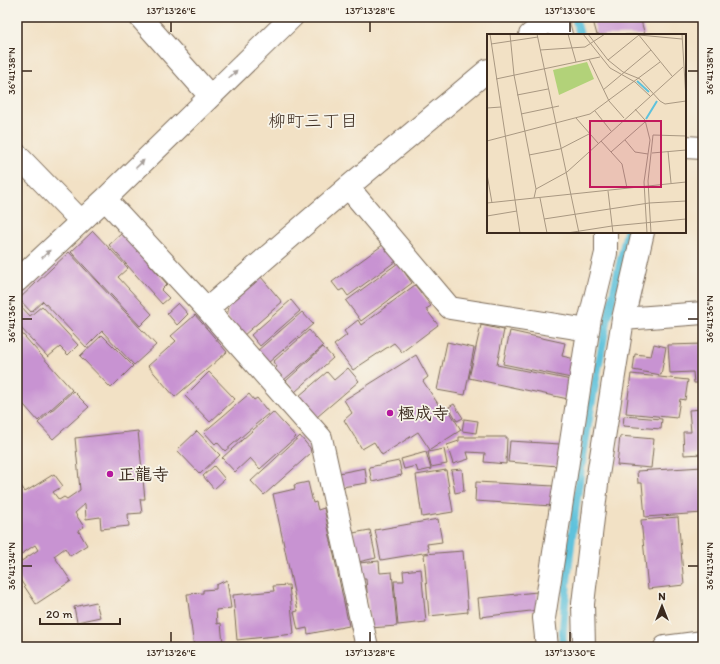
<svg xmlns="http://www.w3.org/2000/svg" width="720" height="664" font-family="Itim,'Klee One',sans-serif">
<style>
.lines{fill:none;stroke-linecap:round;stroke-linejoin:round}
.stream{stroke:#5ec2dc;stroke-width:8}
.building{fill:#c893d2}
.minor-casing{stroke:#7b6a58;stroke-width:24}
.highway-casing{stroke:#7b6a58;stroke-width:24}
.minor{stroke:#fff;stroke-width:22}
.highway{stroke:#fff;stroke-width:22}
.oneway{fill:#a79f9a}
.ticks{fill:none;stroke:#3b2a1e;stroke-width:1.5}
.poi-dot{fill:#b5179e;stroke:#f7f3e8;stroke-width:1.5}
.labels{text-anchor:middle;stroke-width:3.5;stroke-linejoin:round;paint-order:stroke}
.poi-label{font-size:17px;font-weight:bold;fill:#3b2a1e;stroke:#f7f3e8;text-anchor:start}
.neighbourhood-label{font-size:18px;fill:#3b2a1e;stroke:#f7f3e8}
.inset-river{fill:none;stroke:#5ec2dc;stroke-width:2}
.inset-road{fill:none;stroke:#a99882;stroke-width:1}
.view{fill:#c2185b;fill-opacity:0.15;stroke:#c2185b;stroke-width:2}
.inset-edge{fill:none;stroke:#3b2a1e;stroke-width:2}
.neatline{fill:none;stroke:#3b2a1e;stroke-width:1.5}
.ticks-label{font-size:10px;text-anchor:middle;fill:#3b2a1e}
</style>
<rect width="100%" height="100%" fill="#f7f3e8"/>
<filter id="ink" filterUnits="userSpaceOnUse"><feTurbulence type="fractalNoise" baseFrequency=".025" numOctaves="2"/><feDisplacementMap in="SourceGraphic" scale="8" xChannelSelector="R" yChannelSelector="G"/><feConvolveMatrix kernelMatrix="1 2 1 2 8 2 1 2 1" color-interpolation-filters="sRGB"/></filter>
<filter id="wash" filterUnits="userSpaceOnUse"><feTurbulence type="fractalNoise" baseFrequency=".012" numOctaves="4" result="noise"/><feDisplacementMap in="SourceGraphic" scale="16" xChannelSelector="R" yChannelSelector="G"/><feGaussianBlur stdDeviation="0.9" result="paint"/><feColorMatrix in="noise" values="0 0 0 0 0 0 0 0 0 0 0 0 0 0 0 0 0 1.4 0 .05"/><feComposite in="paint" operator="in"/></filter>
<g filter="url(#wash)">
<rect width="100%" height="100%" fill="#f2e1c5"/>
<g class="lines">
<path class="stream" d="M 575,17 L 580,35
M 562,647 C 568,540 585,432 606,327 C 613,295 620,264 627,232"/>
</g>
<g id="blocks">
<path class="building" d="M 592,17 L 640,17 L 645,35 L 597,35 Z
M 93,231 L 128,268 L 118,277 L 152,314 L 140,326 L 71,252 Z
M 122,233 L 167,284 L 161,290 L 169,298 L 162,304 L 109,245 Z
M 384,244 L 396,261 L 348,296 L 343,289 L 339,291 L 332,282 Z
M 69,252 L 156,345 L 134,365 L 102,331 L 86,347 L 43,301 L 31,312 L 19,299 Z
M 398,263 L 412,283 L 361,321 L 346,301 Z
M 261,277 L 282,302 L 243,336 L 227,317 L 229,305 Z
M 415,285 L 431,306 L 426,309 L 438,325 L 402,352 L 394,343 L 353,370 L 334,345 L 347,335 L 344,331 L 358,320 L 361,325 Z
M 291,300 L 300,311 L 260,346 L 251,335 Z
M 178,303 L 188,314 L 177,325 L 167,313 Z
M 19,304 L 30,316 L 42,306 L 78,345 L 68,355 L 60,347 L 48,357 L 17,324 L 17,306 Z
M 302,312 L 313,324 L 268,363 L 257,351 Z
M 195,315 L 227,352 L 175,397 L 148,366 L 176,341 L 171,336 Z
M 481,325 L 504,330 L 497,365 L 571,380 L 568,399 L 469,378 Z
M 17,328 L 72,390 L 38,421 L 17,397 Z
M 309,330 L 323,346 L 284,380 L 274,370 L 277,367 L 273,362 Z
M 510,331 L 565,343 L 562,356 L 575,359 L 571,378 L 503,364 Z
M 102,335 L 133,366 L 111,388 L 80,356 Z
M 447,342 L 474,348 L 465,395 L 437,390 Z
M 654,344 L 666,347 L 661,375 L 633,370 L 635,354 L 651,356 Z
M 703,344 L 703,383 L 694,383 L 693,372 L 670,373 L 668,345 Z
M 323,347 L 333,358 L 295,392 L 286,381 Z
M 416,355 L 428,377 L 423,381 L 442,410 L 447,407 L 461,430 L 430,450 L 418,432 L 382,455 L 374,442 L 362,449 L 344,420 L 352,413 L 344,400 Z
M 348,368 L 359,381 L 317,417 L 299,396 L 327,372 L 334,380 Z
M 209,372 L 235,399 L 210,422 L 185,396 Z
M 631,374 L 688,380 L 685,400 L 680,399 L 677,418 L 626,413 Z
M 73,391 L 89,407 L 53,439 L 38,423 Z
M 249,394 L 254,400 L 257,398 L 269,413 L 225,451 L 217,442 L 215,444 L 204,432 Z
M 454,404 L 463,418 L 457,421 L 449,407 Z
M 703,409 L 703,454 L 684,455 L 683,432 L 691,432 L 689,410 Z
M 273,412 L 296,437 L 260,469 L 250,458 L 235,472 L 222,458 Z
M 624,416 L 662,419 L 661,429 L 623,426 Z
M 464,419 L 478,421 L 476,433 L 462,431 Z
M 138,431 L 145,499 L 140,499 L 142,513 L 128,514 L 129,526 L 101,529 L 100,517 L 86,519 L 85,504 L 75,513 L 84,527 L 78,530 L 87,545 L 70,556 L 65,548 L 54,556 L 71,581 L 36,604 L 17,575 L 17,564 L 38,550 L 35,545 L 17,557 L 17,486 L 20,484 L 25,492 L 54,474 L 63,486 L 53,492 L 59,500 L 64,497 L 67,499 L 80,490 L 75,438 Z
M 197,431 L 220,455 L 200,474 L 177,450 Z
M 300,436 L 310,448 L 311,453 L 264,495 L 251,481 Z
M 620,436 L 654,439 L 651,468 L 617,465 Z
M 459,437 L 507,437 L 506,464 L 484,462 L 485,453 L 467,452 L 469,459 L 453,464 L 447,445 L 459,441 Z
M 510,441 L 560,444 L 558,466 L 508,462 Z
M 444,449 L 447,464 L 431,467 L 428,452 Z
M 426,452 L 431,469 L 418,472 L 416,466 L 404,469 L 401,459 Z
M 399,461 L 402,475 L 372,482 L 369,467 Z
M 214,466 L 225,479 L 214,489 L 203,476 Z
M 703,467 L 703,513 L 645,517 L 642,483 L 638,483 L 637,471 Z
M 365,468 L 367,483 L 342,487 L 339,473 Z
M 462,469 L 464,491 L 455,493 L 451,470 Z
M 446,470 L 453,512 L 422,517 L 416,475 Z
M 308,482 L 313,503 L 316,502 L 318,510 L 324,508 L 349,626 L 308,634 L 307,628 L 298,630 L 294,612 L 298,611 L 273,494 L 295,489 L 294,485 Z
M 476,482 L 554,486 L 552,506 L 475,501 Z
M 678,517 L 684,585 L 648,589 L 641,520 Z
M 438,519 L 442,542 L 427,544 L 429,552 L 381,560 L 375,530 Z
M 370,530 L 376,558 L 358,562 L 353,533 Z
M 463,551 L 468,612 L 429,616 L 424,554 Z
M 379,561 L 380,573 L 392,572 L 397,626 L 370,628 L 366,579 L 361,579 L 359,563 Z
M 421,569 L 426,622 L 398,625 L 394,581 L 404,581 L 403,571 Z
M 227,580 L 231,608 L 216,610 L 217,624 L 221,623 L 223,644 L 194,647 L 187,594 L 203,593 L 203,590 L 216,589 L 216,585 Z
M 289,585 L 294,634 L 237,640 L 233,595 L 274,591 L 273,586 Z
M 537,592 L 539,610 L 480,617 L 478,598 Z
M 96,602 L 100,617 L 77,622 L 74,607 Z"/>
</g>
</g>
<g filter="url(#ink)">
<use href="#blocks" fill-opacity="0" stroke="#7b6a58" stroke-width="1"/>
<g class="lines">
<defs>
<path id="minor" d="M 140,17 L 210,96
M 556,17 L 561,35
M 530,35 L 552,17
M 685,147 L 703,148
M 17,155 L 81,221
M 348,187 L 450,308 L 588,330
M 105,199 L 207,309 L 321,438 L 367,647
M 17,281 L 105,199 L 292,17
M 207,309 L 348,187 L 488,70
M 623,319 L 703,313
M 547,647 L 544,618 L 590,318 L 606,253 L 606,232
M 584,647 L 583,604 L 598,475 L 623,319 L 643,232"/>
<path id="highway" d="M 665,647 L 703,642"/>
</defs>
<use href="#minor" class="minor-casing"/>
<use href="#highway" class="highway-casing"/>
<use href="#minor" class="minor"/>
<use href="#highway" class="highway"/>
</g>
<defs><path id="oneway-solid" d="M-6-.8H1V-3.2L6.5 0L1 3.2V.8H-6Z"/></defs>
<g class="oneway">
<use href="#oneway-solid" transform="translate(233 74) rotate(-44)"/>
<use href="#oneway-solid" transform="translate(140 164) rotate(-44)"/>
<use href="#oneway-solid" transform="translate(46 254) rotate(-43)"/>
</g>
</g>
<path class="ticks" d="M 171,22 L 171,32M 370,22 L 370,32M 570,22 L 570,32M 22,71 L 32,71M 688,71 L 698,71M 22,319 L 32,319M 688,319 L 698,319M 22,566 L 32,566M 688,566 L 698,566M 171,632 L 171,642M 370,632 L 370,642M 570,632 L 570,642"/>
<g class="poi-dot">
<circle cx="390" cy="413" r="4"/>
<circle cx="110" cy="474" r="4"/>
</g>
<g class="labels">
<g class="poi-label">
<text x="398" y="419">極成寺</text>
<text x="118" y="480">正龍寺</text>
</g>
<g class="neighbourhood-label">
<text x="313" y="127">柳町三丁目</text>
</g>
</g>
<g transform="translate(487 34)">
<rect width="199" height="199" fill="#f2e1c5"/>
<path d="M 100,28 L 107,45 L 72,61 L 66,36 Z" fill="#b2d279"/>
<path class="inset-river" d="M 150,47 L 162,58M 159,85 L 170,67"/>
<path class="inset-road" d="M 3,0 L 28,166M 23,0 L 27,41 L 49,155 L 47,164M 50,0 L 92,199M 81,0 L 89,28M 96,0 L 123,34 L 148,48 L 163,62M 101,0 L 121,26 L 136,38 L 153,45 L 173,67 L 178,70 L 199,67M 151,0 L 185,42M 195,0 L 199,65M 4,10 L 51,3M 53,16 L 98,13 L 118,0M 102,25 L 122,67 L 137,84M 121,26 L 152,1 L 195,5M 9,45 L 113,23M 116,56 L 164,16M 30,61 L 61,55M 0,74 L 14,73M 148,75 L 158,86 L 163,106 L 157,148 L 160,199M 108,77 L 124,97M 34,80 L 72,72M 89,84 L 111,109M 138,106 L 148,118 L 161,120M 0,107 L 103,80 L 173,28M 114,107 L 135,130 L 140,154M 181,117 L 184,149M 124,118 L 158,88M 165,119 L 199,116M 42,121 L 73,115 L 102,100M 0,140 L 5,169M 49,155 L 80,138 L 196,33M 121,157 L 126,199M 53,164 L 60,199M 28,166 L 33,199M 0,169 L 199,148M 0,182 L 30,177M 57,185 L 162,169 L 199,167M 80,199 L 125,192 L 199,185M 164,199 L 161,147 L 166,101 L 199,102"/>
<path class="view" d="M 103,87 L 174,87 L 174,153 L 103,153 Z"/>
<rect width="199" height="199" class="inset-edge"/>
</g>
<rect width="720" height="664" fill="none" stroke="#f7f3e8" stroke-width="44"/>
<g transform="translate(662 606)" stroke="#f7f3e8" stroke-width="3" paint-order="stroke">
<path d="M0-3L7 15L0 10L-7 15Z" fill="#3b2a1e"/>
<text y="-6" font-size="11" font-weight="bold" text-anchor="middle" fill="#3b2a1e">N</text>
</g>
<path d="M40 618v6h80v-6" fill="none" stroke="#3b2a1e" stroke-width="2"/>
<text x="46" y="618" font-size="12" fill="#3b2a1e" stroke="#f7f3e8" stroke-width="3" paint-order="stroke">20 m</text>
<rect x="22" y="22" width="676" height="620" class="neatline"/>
<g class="ticks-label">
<text x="171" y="14">137°13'26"E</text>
<text x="370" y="14">137°13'28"E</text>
<text x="570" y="14">137°13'30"E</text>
<text transform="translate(11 71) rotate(-90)" y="4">36°41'38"N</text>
<text transform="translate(709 71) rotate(-90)" y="4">36°41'38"N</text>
<text transform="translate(11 319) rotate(-90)" y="4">36°41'36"N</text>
<text transform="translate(709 319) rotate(-90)" y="4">36°41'36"N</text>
<text transform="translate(11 566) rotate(-90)" y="4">36°41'34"N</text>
<text transform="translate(709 566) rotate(-90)" y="4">36°41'34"N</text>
<text x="171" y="656">137°13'26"E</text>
<text x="370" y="656">137°13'28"E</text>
<text x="570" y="656">137°13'30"E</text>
</g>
</svg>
